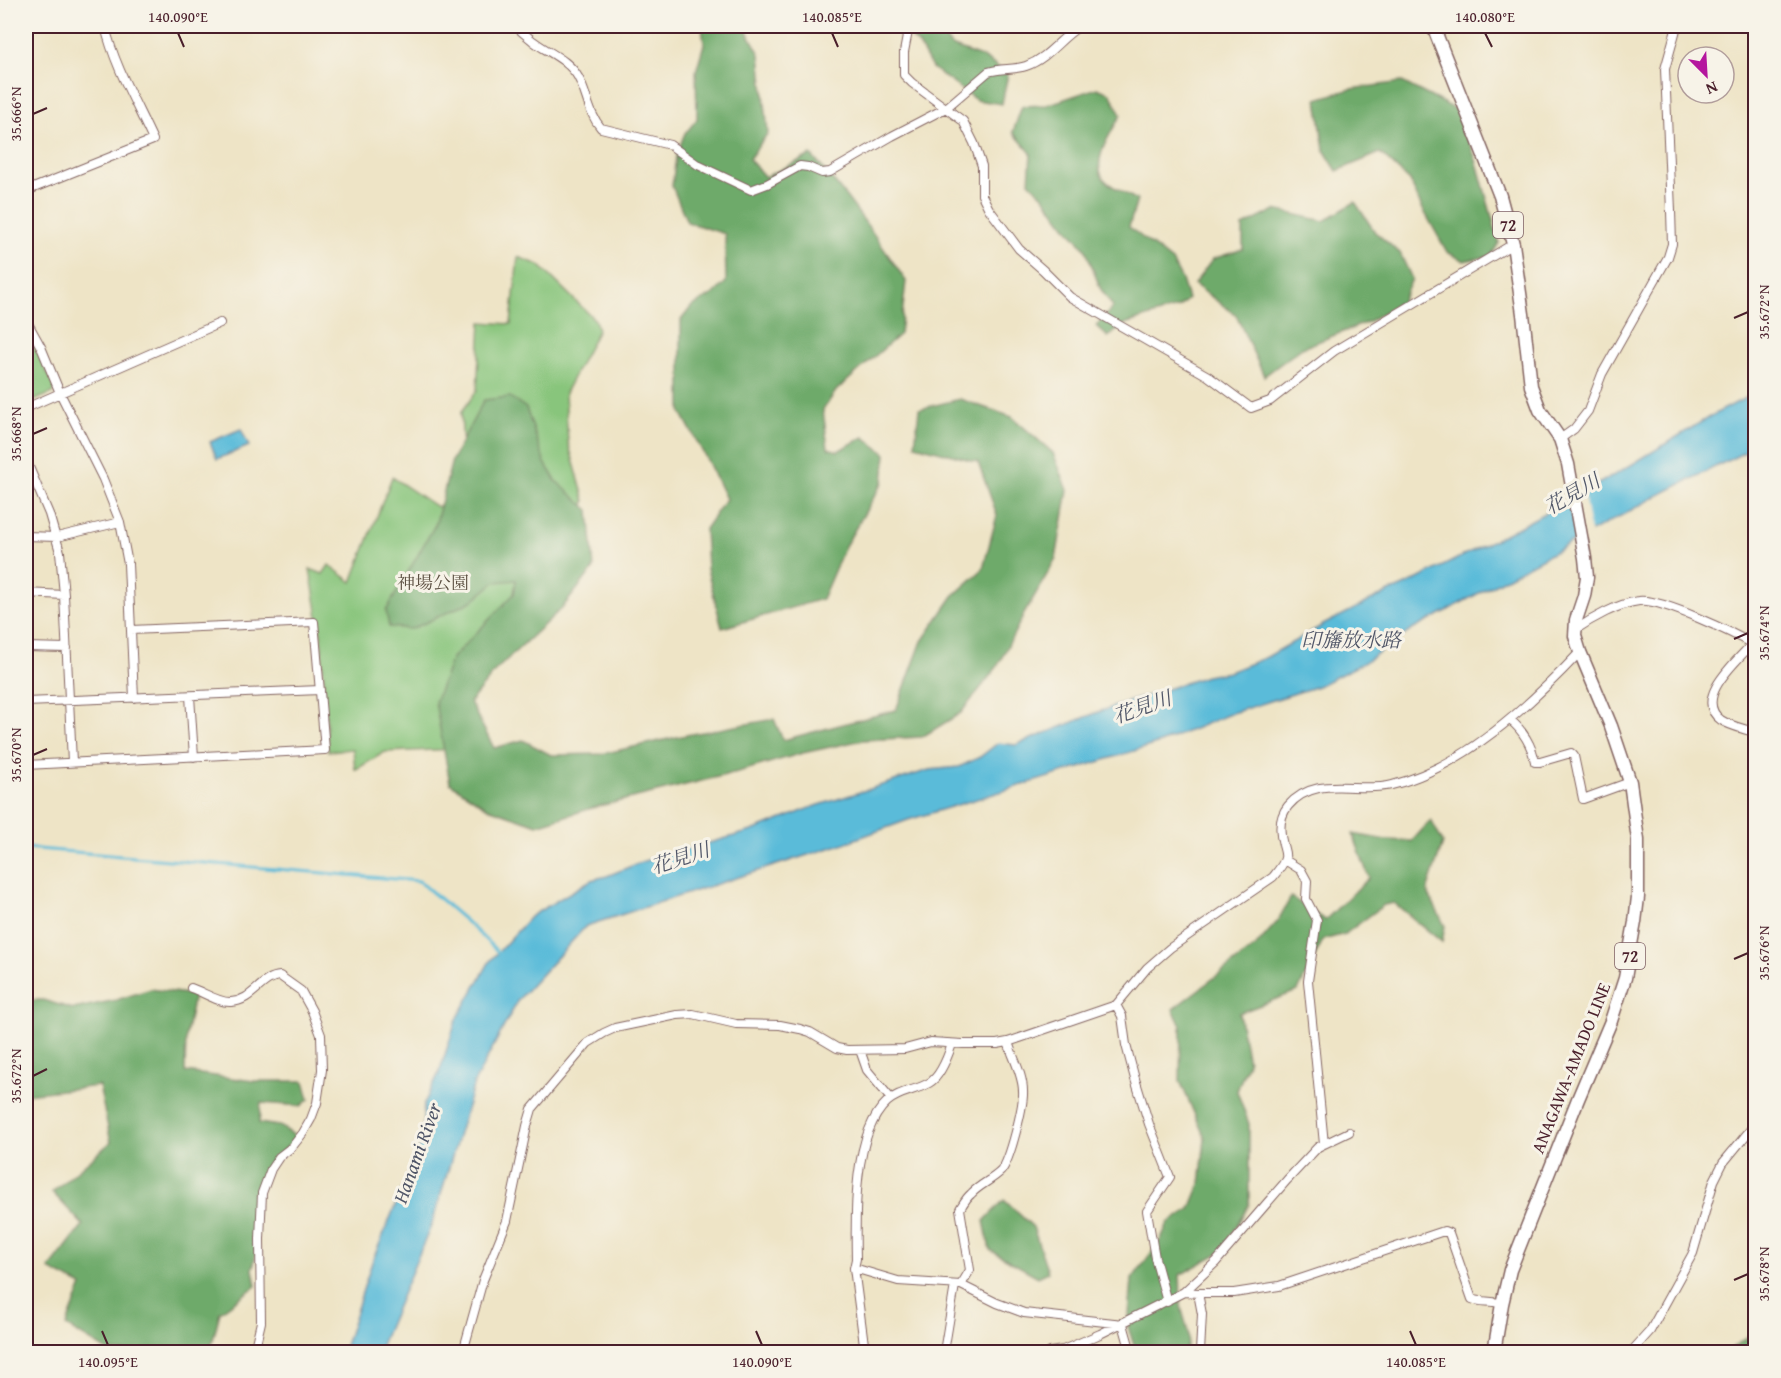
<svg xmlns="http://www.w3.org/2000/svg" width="1781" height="1378" font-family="'Gentium Book Plus','Noto Serif JP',serif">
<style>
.green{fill:#88c57b;stroke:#697253;stroke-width:1.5}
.forest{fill:#6eaa6b;stroke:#5c644b;stroke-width:1.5}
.water{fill:#5abbd9;stroke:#526d82;stroke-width:1.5}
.pier{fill:#eee4c6}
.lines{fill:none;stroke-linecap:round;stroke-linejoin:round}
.stream{stroke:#5abbd9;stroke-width:3}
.minor-casing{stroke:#836461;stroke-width:10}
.primary-casing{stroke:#836461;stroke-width:15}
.minor{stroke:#fff;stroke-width:8}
.primary{stroke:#fff;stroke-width:12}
.ticks{fill:none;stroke:#4a1f2b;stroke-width:2}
.labels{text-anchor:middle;stroke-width:6;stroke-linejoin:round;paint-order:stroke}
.shield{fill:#f7f3e8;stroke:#7e5f64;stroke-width:1.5}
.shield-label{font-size:16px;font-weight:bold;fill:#4a1f2b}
.park-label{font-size:18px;fill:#5d5143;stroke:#f7f3e8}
.street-label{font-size:18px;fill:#4a1f2b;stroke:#f7f3e8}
.water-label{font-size:20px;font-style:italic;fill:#505668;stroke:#f7f3e8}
.neatline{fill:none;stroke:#4a1f2b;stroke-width:2}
.ticks-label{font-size:15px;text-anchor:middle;fill:#4a1f2b}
</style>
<rect width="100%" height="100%" fill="#f7f3e8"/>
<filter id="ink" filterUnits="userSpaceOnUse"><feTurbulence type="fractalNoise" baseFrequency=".0167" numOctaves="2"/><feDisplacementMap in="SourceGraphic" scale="12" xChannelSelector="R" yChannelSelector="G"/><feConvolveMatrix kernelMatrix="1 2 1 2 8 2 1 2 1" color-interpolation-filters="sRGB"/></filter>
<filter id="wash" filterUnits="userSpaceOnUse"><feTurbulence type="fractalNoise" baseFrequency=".008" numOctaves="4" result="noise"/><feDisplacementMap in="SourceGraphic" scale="24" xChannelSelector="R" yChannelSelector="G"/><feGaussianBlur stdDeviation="1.35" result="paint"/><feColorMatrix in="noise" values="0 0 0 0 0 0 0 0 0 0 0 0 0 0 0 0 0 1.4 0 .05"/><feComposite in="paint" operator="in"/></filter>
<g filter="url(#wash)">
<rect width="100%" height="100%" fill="#eee4c6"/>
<path class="green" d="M 518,257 L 539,265 L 595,320 L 598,330 L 565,393 L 568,442 L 585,501 L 576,546 L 463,657 L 460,749 L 385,752 L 355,770 L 353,749 L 328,751 L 321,635 L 310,569 L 323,574 L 329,565 L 352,582 L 392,477 L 437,507 L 465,489 L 461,413 L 477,390 L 481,322 L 511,324 Z
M 26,329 L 55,389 L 53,393 L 26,404 Z"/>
<path class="forest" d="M 702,26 L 744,26 L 760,54 L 768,133 L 749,159 L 765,177 L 811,155 C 847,194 876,237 906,281 L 900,334 L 836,391 L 823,410 L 828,448 L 838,451 L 864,437 L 886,454 L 883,482 L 845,546 L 822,599 L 722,628 L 707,569 L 705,529 L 726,499 L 707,460 L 681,412 L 681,320 L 691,307 L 715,293 L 726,282 L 725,234 L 687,222 L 672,186 L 676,157 L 684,135 L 697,119 L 696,71 L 704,44 Z
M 900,26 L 936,26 L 951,46 L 984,58 L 1008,74 L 1002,104 L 976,100 L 932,68 L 919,45 Z
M 1402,82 L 1459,111 L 1478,166 L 1499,243 L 1491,256 L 1464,261 L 1447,252 L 1420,204 L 1410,181 L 1380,153 L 1337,171 L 1324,150 L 1317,99 L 1351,89 Z
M 1097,88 L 1110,93 L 1121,115 C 1112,131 1089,163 1105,180 C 1111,187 1129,195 1137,200 L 1129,227 L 1172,261 L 1182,280 L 1188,299 L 1179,307 L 1125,324 L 1108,337 L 1096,326 L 1113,307 L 1100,288 L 1085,248 L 1066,227 L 1043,196 L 1029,182 L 1031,153 L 1013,132 L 1022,106 L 1047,105 Z
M 1355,202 L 1375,232 L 1400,253 L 1412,279 L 1402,301 L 1368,322 L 1302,348 L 1264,376 L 1236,315 L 1194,284 L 1213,259 L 1243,249 L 1243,226 L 1275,210 L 1324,221 Z
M 510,397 L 526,408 L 545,463 L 556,481 L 589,510 L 594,568 L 563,607 L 497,669 L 470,702 L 494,748 L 523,740 L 551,755 L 602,754 L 686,735 L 774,719 L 783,740 L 896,710 L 922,641 L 953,596 L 983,569 L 997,515 L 978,462 L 915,445 L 919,409 L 960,399 L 1012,417 L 1053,453 L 1068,490 L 1056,559 L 1024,614 L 997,667 L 961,713 L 922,737 L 863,740 L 803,753 L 738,772 L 592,808 L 537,825 L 488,808 L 450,783 L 435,702 L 452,658 L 514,594 L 516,580 L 495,582 L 472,601 L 412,629 L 389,627 L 386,611 L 436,523 L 452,460 L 484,400 Z
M 1431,820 L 1443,843 L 1427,891 L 1445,926 L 1442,942 L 1394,903 L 1384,905 L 1345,934 L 1323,940 L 1298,991 L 1239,1013 L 1248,1062 L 1237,1091 L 1249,1124 L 1249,1205 L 1221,1252 L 1180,1275 C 1181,1285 1180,1295 1181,1305 C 1184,1323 1193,1333 1185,1352 L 1136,1352 L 1128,1327 L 1132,1279 L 1160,1241 L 1168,1223 L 1190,1209 L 1200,1184 L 1205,1138 L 1180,1081 L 1181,1026 L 1173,1009 L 1256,946 L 1277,922 L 1291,897 L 1325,920 L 1369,878 L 1353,834 L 1386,840 L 1412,841 Z
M 151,989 L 194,995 L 186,1036 L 185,1072 L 254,1081 L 304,1081 L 309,1099 L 301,1106 L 261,1103 L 259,1123 L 280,1126 L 297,1137 L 267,1168 L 256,1195 L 256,1252 L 253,1269 L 256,1286 L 220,1312 L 210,1352 L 109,1352 L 66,1326 L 82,1286 L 49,1269 L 83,1225 L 52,1192 L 111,1142 L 99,1086 L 26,1094 L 26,1000 L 43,1000 L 73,1009 L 116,1000 Z
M 1004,1200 L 1033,1227 L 1048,1272 L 1038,1277 L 990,1250 L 984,1221 Z
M 1755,1331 L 1755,1352 L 1732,1348 Z"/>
<path class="water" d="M 1755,393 L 1755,447 L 1659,495 L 1506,578 L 1412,630 L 1363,663 L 1318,686 L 1232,713 L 1160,743 L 908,820 L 839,845 L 586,926 L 518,1000 L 474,1083 L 433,1221 L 378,1352 L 343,1352 L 372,1262 L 422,1141 L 424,1104 L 439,1073 L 456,1021 L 490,961 L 531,916 L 591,880 L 607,876 L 644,861 L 752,831 L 813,807 L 929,770 L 959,767 L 980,757 L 998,743 L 1016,745 L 1101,711 L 1206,676 L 1229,672 L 1267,657 L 1323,625 L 1376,598 L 1406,585 L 1517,528 L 1618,473 L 1711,416 Z
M 241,429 L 249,446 L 217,459 L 210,442 Z"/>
<path class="pier" d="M 1583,488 L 1591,536 L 1577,543 L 1569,496 Z"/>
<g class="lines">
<path class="stream" d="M 26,848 L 419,881 L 468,923 L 499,953"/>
</g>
</g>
<g filter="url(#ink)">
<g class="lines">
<defs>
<path id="minor" d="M 515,26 C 521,31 527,36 533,41 C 547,52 569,60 578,77 C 587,93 588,113 601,128 L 670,145 L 698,165 L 751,190 L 767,184 L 800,166 L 808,167 L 822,173 L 830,172 L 892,136 L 946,108 L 988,72 C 1001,68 1014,70 1026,66 C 1049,58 1061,37 1080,26
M 909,26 L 904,52 L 904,75 L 912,83 L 963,121 L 974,143 L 982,166 L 982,195 L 989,209 L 1019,249 L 1043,270 L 1070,297 L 1208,376 L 1251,408 L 1270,401 L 1334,351 L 1513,244
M 26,191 L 153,140 C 136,103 114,65 105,26
M 26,320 L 41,347 L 60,393 L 103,479 L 120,522 L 128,564 L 134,698
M 26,408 L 220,323
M 1560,439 L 1574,429 L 1588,411 L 1602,374 L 1668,257 L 1672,244 L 1671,211 L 1665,69 L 1677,26
M 26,460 L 49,514 L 60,552 L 64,595 L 72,762
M 26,536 L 57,537 L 120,522
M 26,593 L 64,595
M 1575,630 C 1591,619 1619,603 1639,601 C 1661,598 1735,634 1756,646
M 1752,644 C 1737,661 1692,699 1721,720 C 1730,726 1745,729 1756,733
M 26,647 L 67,648
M 190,696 L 194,757
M 26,702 L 320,690
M 1510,720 C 1523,730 1532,746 1535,762 L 1540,762 L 1571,753 L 1574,756 L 1583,799 L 1630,782
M 26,765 L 325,750 L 314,622 L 131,630
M 1285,860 L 1301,870 L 1307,881 L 1306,899 L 1317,920 L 1308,981 L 1324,1144
M 1756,904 L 1756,907
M 191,988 C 203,992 219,1003 231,1002 C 253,1001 261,977 280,976 L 301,991 L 312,1011 L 321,1035 L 322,1070 L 317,1103 L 311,1119 L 303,1133 L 292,1147 L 279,1157 L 271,1169 L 262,1193 L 260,1239 L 261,1322 L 254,1352
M 1116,1005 L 1122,1016 L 1126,1045 L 1135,1079 L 1149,1124 L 1170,1177 L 1147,1211 L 1155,1258 L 1167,1302
M 860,1050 L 867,1070 L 891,1099
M 854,1268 L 898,1281 L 961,1285 L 970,1270 L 960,1209 C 963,1204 966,1198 971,1194 C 979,1185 992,1180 1001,1171 C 1010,1161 1024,1105 1023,1091 C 1023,1075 1013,1058 1008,1042
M 961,1285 L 997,1303 L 1024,1313 L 1123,1324 L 1131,1352
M 1184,1292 L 1198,1293 L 1202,1314 L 1200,1352
M 1198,1293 L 1234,1293 L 1279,1286 L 1444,1231 L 1449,1233 L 1472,1299 C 1481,1303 1492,1300 1502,1304
M 463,1352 L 483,1280 L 507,1221 L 527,1126 L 532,1109 L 588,1043 L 604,1033 L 615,1028 L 677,1015 L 693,1014 L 736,1024 L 780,1025 L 800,1029 L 810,1032 L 837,1048 L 847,1050 L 905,1049 L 931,1042 L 963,1044 L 997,1044 L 1008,1042 L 1116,1005 L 1147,968 L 1170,948 L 1273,877 C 1277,872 1284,864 1285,858 C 1286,854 1284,849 1283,845 C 1279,831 1279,817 1288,806 C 1316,773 1357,794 1392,785 C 1464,767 1530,705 1580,652
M 865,1352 L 854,1268 L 856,1259 C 855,1216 853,1133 887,1102 C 899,1091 915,1091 929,1083 C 940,1077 948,1056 952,1044
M 944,1352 L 955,1285
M 1050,1352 L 1063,1350 L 1100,1334 L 1184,1292 L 1216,1262 L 1287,1180 L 1318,1147 L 1349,1132
M 1631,1352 L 1650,1331 L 1693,1253 L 1714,1181 L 1723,1163 L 1756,1123"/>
<path id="primary" d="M 1433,26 L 1500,196 L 1513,244 L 1523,314 L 1531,386 L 1540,410 L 1560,439 L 1568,464 L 1585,558 L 1587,577 L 1584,596 L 1576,620 L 1575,636 L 1580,652 L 1611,726 L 1630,782 L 1638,840 L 1638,897 L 1635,922 L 1625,978 L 1611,1021 L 1578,1099 L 1510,1270 L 1502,1304 L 1494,1352"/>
</defs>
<use href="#minor" class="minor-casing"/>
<use href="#primary" class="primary-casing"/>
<use href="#minor" class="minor"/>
<use href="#primary" class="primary"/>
</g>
</g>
<path class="ticks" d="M 178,33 L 184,47M 832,33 L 838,47M 1485,33 L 1492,47M 33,114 L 47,108M 1734,318 L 1748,312M 33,434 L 47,428M 1734,639 L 1748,633M 33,755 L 47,749M 1734,959 L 1748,953M 33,1076 L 47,1069M 1734,1280 L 1748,1274M 102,1331 L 108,1345M 756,1331 L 762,1345M 1410,1331 L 1416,1345"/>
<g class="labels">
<g class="shield">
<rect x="1493" y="212" width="30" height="26" rx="4.5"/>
<rect x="1615" y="943" width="30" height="26" rx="4.5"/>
</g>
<g class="shield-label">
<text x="1508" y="231">72</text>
<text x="1630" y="962">72</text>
</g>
<g class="park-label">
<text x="433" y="589">神場公園</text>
</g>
<g class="street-label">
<text transform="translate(1571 1068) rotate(-68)" y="6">ANAGAWA-AMADO LINE</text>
</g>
<g class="water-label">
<text transform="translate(1572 494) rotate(-30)" y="7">花見川</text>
<text x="1351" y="647">印旛放水路</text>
<text transform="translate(1142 707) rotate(-19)" y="7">花見川</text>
<text transform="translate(680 858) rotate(-18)" y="7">花見川</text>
<text transform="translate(417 1153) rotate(-70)" y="7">Hanami River</text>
</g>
</g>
<rect width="1781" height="1378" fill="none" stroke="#f7f3e8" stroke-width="66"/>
<g transform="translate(1706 75) rotate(156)"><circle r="28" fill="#f7f3e8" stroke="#b29e9c" stroke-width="1.5"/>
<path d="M0-4.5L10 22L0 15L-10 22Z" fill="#b5179e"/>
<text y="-9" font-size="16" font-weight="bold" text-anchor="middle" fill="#4a1f2b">N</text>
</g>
<rect x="33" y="33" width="1715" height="1312" class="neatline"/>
<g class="ticks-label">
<text x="178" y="22">140.090°E</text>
<text x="832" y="22">140.085°E</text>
<text x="1485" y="22">140.080°E</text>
<text transform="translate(16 114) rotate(-90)" y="5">35.666°N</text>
<text transform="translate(1764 312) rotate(-90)" y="5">35.672°N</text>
<text transform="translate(16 434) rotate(-90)" y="5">35.668°N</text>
<text transform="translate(1764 633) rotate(-90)" y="5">35.674°N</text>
<text transform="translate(16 755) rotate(-90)" y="5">35.670°N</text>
<text transform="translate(1764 953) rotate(-90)" y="5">35.676°N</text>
<text transform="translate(16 1076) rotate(-90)" y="5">35.672°N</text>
<text transform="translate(1764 1274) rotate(-90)" y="5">35.678°N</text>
<text x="108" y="1367">140.095°E</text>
<text x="762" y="1367">140.090°E</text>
<text x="1416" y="1367">140.085°E</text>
</g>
</svg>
